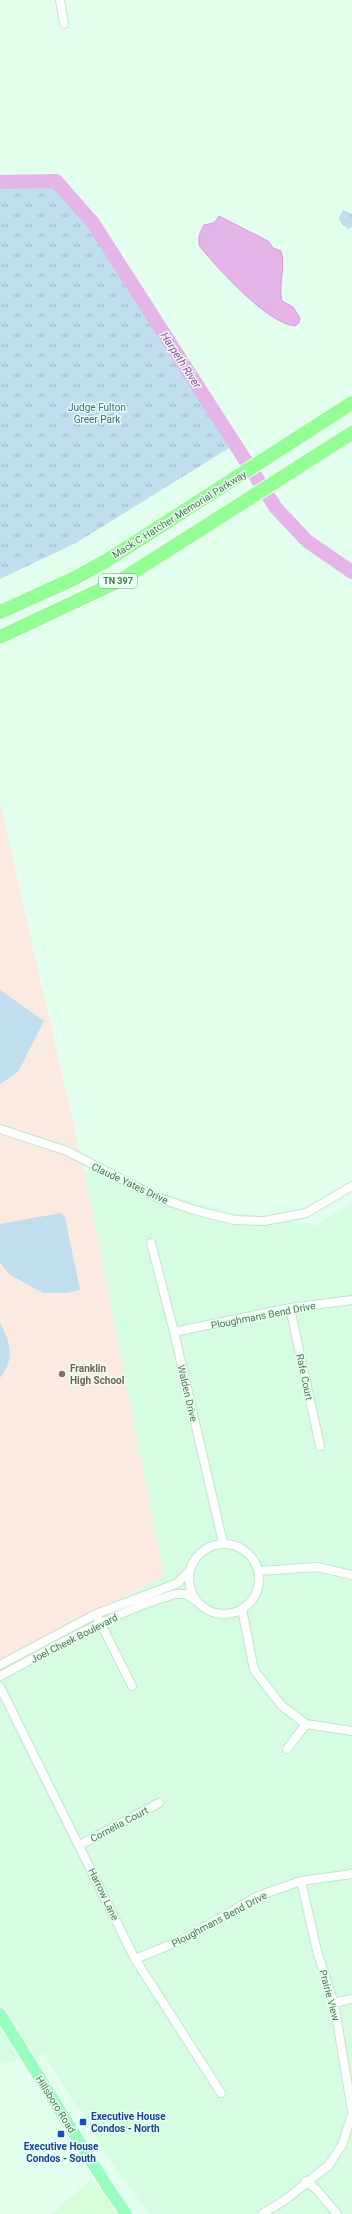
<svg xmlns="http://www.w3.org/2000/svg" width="352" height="2214" font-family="Roboto,sans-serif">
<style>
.residential{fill:#d6fce2}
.commercial{fill:#d6ffd9}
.education{fill:#fbeadf}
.grass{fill:url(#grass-tufts)}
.pitch{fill:#c0deee}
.water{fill:#e5b5ea;stroke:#d79add}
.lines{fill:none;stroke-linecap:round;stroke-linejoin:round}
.river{stroke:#e5b5ea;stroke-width:14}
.street-casing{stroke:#bfe7c8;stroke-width:10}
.primary-casing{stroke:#fff;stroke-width:14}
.highway-casing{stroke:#fff;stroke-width:16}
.street{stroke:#fff;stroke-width:8}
.primary{stroke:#99ffc0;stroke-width:12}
.highway{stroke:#93ff95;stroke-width:14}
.education-dot{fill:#8d6e63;stroke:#ebfff2;stroke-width:1.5}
.transit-dot{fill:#1a4fb4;stroke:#ebfff2;stroke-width:1.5}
.labels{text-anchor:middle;stroke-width:3;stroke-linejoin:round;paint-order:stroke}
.shield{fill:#ebfff2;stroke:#78a27e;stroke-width:1}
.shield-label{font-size:9px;font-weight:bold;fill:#467a4c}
.park-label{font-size:10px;fill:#416a8d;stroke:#ebfff2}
.street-label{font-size:10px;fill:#467a4c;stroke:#ebfff2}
.education-label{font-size:10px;font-weight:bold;fill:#785e54;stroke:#ebfff2;text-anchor:start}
.transit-label{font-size:10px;font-weight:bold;fill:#164399;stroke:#ebfff2;text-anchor:start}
.water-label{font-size:11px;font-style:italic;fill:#9e44a6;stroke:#ebfff2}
</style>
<defs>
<pattern id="grass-tufts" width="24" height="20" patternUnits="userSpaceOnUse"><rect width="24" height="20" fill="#c0deee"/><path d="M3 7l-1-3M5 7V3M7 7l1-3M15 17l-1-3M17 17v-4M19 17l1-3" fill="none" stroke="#9eb9c3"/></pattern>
</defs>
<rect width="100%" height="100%" fill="#e3ffed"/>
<path class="residential" d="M 84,1171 L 233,1213 L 317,1225 L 352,1203 L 352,2214 L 149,2214 L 111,2161 L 44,2054 L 0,2064 L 0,1662 L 164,1576 Z"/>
<path class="commercial" d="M 92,2178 L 119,2214 L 52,2214 Z"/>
<path class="education" d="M 0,802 L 84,1171 L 164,1576 L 0,1662 Z"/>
<path class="grass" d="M 10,181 L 56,181 L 93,223 L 162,329 L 229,448 L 76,543 L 0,579 L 0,184 Z
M 343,210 L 352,214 L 352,227 L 348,229 L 341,223 L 339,218 Z"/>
<path class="pitch" d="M 0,990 L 44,1021 L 18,1072 L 0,1084 Z
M 61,1213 L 65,1217 L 80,1290 L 66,1293 L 43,1293 L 9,1274 L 0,1262 L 0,1224 Z
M 0,1323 C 11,1343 15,1359 0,1378 Z"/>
<path class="water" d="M 219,216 L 268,241 L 273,248 L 281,251 C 286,267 278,284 282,301 L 293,307 L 300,318 L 299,323 L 295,326 C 266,323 219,269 200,247 C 197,239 200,232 204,225 L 214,223 Z"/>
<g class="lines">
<path class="river" d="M 0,182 L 56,181 L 93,223 L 276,508 L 307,541 L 352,572"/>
<defs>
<path id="street" d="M 60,0 L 64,24
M 0,1129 L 67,1151 L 156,1197 L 194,1210 L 234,1220 L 264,1221 L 306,1213 L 352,1186
M 151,1243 L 174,1332 L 223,1543
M 290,1308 L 320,1446
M 174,1332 L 290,1308 L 352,1300
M189 1579a35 35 0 1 1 70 0a35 35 0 1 1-70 0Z
M 259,1571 L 317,1567 L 352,1575
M 242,1609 L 254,1670 L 282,1706 L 306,1724 L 352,1731
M 98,1618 L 132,1686
M 0,1665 L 96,1614 L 178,1583 L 188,1572
M 0,1676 C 57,1646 113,1612 175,1594 L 185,1594 L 195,1600
M 0,1687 L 135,1959 L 221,2093
M 287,1749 L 306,1724
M 80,1845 L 159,1803
M 301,1881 L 317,1951 L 334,2003 L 352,2111
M 135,1959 L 182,1940 L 258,1896 L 301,1881 L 352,1874
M 334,2003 L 352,1999
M 306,2181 L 316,2189 L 337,2214
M 262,2214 L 285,2200 L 329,2165 L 342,2145 L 352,2114"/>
<path id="primary" d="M 0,2014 L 108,2188 L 126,2214"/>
<path id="highway" d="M 0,612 L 73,579 L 106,561 L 352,403
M 0,637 L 121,580 L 352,433"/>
</defs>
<use href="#street" class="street-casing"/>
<use href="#primary" class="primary-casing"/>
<use href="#highway" class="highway-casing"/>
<use href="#street" class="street"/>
<use href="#primary" class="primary"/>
<use href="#highway" class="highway"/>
</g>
<circle class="education-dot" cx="62" cy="1374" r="4"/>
<g class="transit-dot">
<rect x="79" y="2118" width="8" height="8" rx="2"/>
<rect x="57" y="2130" width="8" height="8" rx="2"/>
</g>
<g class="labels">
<rect class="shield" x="99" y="574" width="38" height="14" rx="3"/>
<g class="shield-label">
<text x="118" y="584">TN 397</text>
</g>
<g class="park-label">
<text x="97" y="411">Judge Fulton<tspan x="97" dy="12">Greer Park</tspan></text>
</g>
<g class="street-label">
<text transform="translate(179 514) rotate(-32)" y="4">Mack C Hatcher Memorial Parkway</text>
<text transform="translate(130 1183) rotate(25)" y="4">Claude Yates Drive</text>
<text transform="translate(263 1315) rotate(-11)" y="4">Ploughmans Bend Drive</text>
<text transform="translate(305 1377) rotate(78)" y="4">Rafe Court</text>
<text transform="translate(188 1393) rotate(77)" y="4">Walden Drive</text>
<text transform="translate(74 1638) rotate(-27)" y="4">Joel Cheek Boulevard</text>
<text transform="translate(119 1824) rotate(-28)" y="4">Cornelia Court</text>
<text transform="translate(104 1894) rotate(64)" y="4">Harrow Lane</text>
<text transform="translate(219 1919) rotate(-28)" y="4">Ploughmans Bend Drive</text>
<text transform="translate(330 1995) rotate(75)" y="4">Prairie View</text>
<text transform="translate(56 2104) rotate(58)" y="4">Hillsboro Road</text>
</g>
<g class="education-label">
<text x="70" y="1372">Franklin<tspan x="70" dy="12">High School</tspan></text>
</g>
<g class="transit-label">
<text x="91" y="2120">Executive House<tspan x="91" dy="12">Condos - North</tspan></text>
<text x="61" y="2150" text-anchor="middle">Executive House<tspan x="61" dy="12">Condos - South</tspan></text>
</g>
<g class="water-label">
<text transform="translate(181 360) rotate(57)" y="4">Harpeth River</text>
</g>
</g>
</svg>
